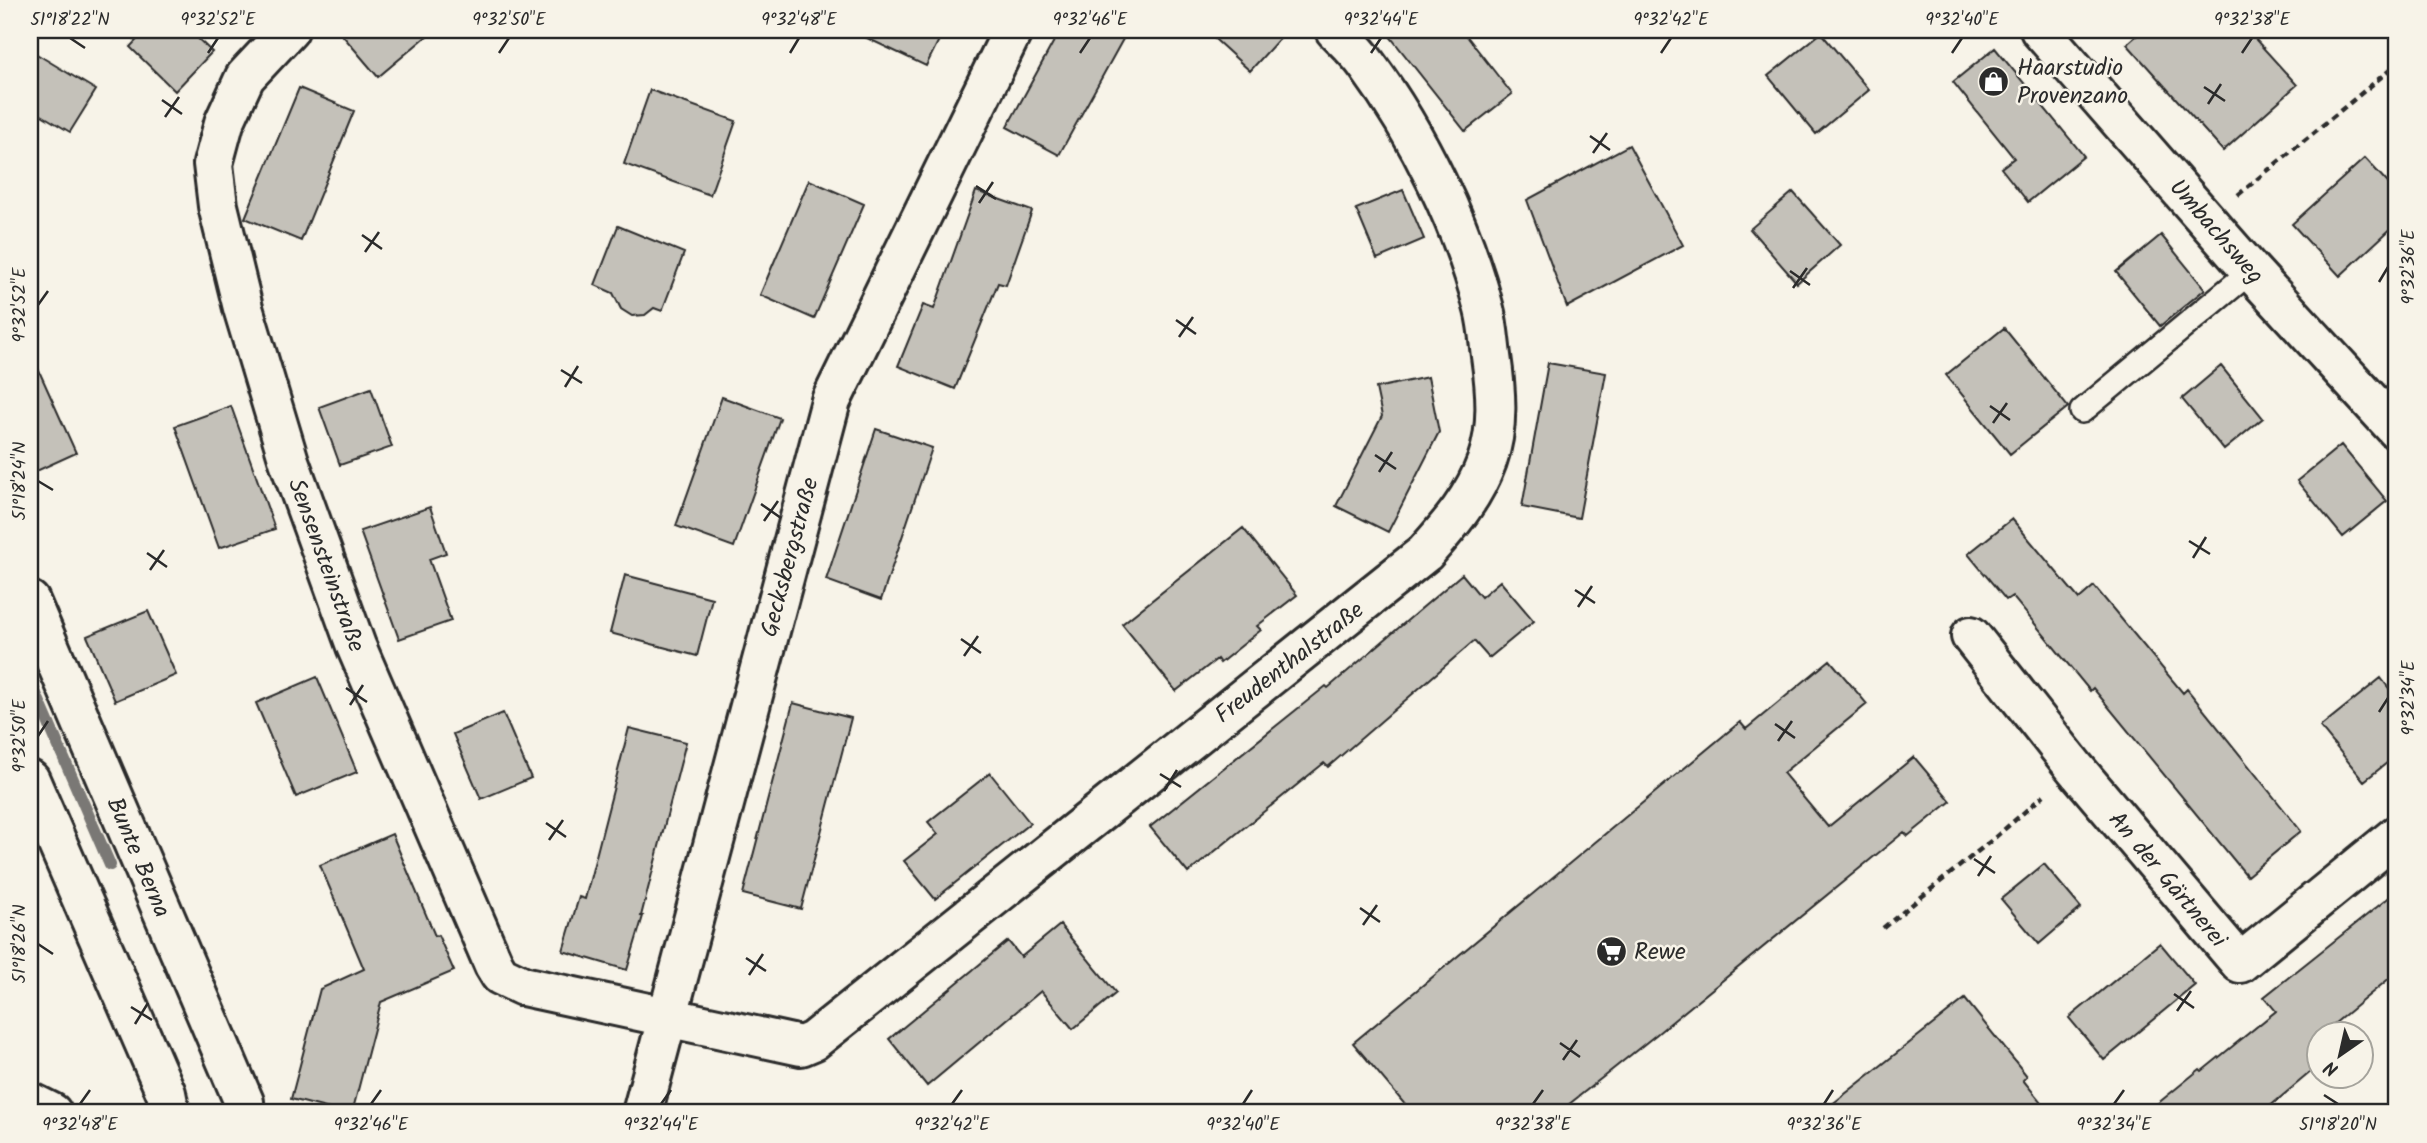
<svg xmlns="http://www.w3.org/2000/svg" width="2427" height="1143" font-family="Kalam,sans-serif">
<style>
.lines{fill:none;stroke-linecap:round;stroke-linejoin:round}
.stream{stroke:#7a7874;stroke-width:12}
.building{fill:#c4c1b9;stroke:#2b2b2b;stroke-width:2}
.service-casing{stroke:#2b2b2b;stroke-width:28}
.minor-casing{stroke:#2b2b2b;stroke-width:44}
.path{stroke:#2b2b2b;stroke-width:4.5;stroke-dasharray:7 5;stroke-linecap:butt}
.service{stroke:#f7f3e8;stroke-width:23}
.minor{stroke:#f7f3e8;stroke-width:38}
.ticks{fill:none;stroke:#2b2b2b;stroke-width:2.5}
.labels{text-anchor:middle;stroke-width:5;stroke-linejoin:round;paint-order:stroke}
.poi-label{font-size:24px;fill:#2b2b2b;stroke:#f7f3e8;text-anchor:start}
.street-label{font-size:24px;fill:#2b2b2b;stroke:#f7f3e8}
.neatline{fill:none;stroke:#2b2b2b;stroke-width:2.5}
.ticks-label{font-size:18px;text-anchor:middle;fill:#2b2b2b}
</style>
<rect width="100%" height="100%" fill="#f7f3e8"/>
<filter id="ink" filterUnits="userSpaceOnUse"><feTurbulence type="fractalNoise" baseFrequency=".0143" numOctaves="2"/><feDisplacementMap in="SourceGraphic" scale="14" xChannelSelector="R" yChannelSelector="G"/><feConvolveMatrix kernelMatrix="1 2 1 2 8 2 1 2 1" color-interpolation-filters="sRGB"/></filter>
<g filter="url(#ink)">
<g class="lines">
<path class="stream" d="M 30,680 L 110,865"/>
</g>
<path class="building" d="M 146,30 L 189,30 L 212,52 L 175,91 L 130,47 Z
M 338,30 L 434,30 L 378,77 Z
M 850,30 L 944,30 L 926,66 Z
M 1060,30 L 1128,30 L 1059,155 L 1007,127 Z
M 1205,30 L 1287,30 L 1250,71 Z
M 1385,30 L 1462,30 L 1512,94 L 1465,131 Z
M 2143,30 L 2247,30 L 2297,85 L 2223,151 L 2127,44 Z
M 1821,33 L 1869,90 L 1816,134 L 1768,76 Z
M 1995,48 L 2084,156 L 2028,202 L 2001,168 L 2014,158 L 1953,82 Z
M 30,50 L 96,90 L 70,132 L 30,108 Z
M 299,88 L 354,111 L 301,241 L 245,218 Z
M 650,90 L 736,121 L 710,195 L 624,164 Z
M 1629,145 L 1683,245 L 1567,307 L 1527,200 Z
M 2365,158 L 2397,193 L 2397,223 L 2340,276 L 2292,224 Z
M 809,180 L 864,204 L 814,319 L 760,295 Z
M 1403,190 L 1424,239 L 1377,259 L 1356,209 Z
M 976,191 L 1032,211 L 1006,285 L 998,283 L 955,389 L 898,366 L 923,305 L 934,309 Z
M 1793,192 L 1840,245 L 1797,283 L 1750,229 Z
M 618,226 L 684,253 L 662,311 L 654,308 L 645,315 L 632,316 L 621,309 L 613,293 L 595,285 Z
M 2161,235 L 2205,289 L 2160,326 L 2116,272 Z
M 2004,328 L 2068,407 L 2010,454 L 1946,375 Z
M 30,351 L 76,453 L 30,474 Z
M 1548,363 L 1606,373 L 1579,518 L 1522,507 Z
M 2221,366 L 2263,418 L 2224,450 L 2182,399 Z
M 1428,377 L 1439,432 L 1388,532 L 1336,506 L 1382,416 L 1376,388 Z
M 371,388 L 392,447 L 340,465 L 319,407 Z
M 722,397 L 780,418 L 734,547 L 676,526 Z
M 231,406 L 275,529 L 219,548 L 175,426 Z
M 876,429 L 932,448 L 881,600 L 826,580 Z
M 2341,445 L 2387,501 L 2343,537 L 2297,481 Z
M 430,507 L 446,553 L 429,559 L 451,621 L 399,639 L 360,531 Z
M 2012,519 L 2079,599 L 2094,586 L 2183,693 L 2187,689 L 2301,831 L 2247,876 L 2093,688 L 2090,691 L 2012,596 L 2006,600 L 1968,554 Z
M 1243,528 L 1297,595 L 1257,626 L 1261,630 L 1220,663 L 1217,659 L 1176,691 L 1122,624 Z
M 1462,574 L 1481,597 L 1500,581 L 1534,621 L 1489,658 L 1474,641 L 1328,767 L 1324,763 L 1188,873 L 1150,827 L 1326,686 L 1328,688 Z
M 625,575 L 712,598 L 697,656 L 610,633 Z
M 148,611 L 176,675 L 115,701 L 87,636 Z
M 1830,660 L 1867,704 L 1783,773 L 1828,827 L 1914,757 L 1951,801 L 1908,836 L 1904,832 L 1657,1034 L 1558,1113 L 1412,1113 L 1353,1043 L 1740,722 L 1746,729 Z
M 317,677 L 357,772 L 296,797 L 256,703 Z
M 2381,678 L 2397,699 L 2397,755 L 2364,781 L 2320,727 Z
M 793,703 L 851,718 L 801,909 L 743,894 Z
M 503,713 L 531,778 L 481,799 L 453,734 Z
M 629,728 L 686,742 L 641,916 L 643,916 L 627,970 L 563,951 L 579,897 L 585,899 Z
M 990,773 L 1030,823 L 935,899 L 904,861 L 938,834 L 928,822 Z
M 392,834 L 435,936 L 438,935 L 454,971 L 381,1002 L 352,1113 L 345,1113 L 291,1099 L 320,989 L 364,969 L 320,865 Z
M 2044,864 L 2081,908 L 2039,944 L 2001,899 Z
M 2397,891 L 2397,972 L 2334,1024 L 2339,1029 L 2332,1034 L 2319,1034 L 2319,1065 L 2262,1113 L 2146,1113 L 2200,1069 L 2202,1071 L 2276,1011 L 2264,997 Z
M 1060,925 L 1116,993 L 1073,1029 L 1041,991 L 927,1086 L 889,1039 L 1008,941 L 1021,957 Z
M 2160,943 L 2195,985 L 2104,1060 L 2069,1018 Z
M 1965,999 L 2027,1076 L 2023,1080 L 2050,1113 L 1821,1113 Z"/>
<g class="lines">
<defs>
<path id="service" d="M 2082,411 L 2251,271"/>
<path id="minor" d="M 289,30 L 245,77 L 224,123 L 213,164 L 218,206 L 243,308 L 289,461 L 356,646 L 494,965 L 500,975 L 523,986 L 801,1046 L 813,1041 L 1425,553 C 1450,525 1474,497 1487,461 C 1499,428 1496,390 1491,356 C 1489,340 1488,324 1484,309 C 1463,226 1418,134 1367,65 C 1358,52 1346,41 1335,30
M 2040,30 L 2251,271 L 2397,430
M 30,601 L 244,1102 L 245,1113
M 1971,636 L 2075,768 L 2240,963 L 2397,835
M 30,780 L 166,1093 L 170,1113
M 30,1102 L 52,1113
M 642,1113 L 831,401 L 1013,30"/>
</defs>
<use href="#service" class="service-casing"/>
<use href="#minor" class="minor-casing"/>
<path class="path" d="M 2238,195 L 2397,64
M 1883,928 L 1992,840 L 2044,795"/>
<use href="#service" class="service"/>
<use href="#minor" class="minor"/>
</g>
</g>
<path class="ticks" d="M 70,38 L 85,48M 208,53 L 218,38M 499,53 L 509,38M 790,53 L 799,38M 1080,53 L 1090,38M 1371,53 L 1381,38M 1661,53 L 1671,38M 1952,53 L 1962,38M 2242,53 L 2252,38M 2204,87 L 2225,101M 162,100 L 182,114M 2208,104 L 2221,84M 165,117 L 179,97M 1590,136 L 1610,150M 1593,153 L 1607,133M 976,186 L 996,199M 979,203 L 993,182M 362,235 L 382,249M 365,252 L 379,232M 1790,271 L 1810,285M 2379,282 L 2388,267M 1793,288 L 1807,268M 38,305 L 48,291M 1176,320 L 1196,334M 1179,337 L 1193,317M 561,370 L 582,383M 565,387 L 578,366M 1990,406 L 2010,420M 1993,423 L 2007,403M 1375,455 L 1396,469M 1379,472 L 1392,452M 38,481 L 53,490M 761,504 L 781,518M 764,521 L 778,501M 2189,541 L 2210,554M 147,553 L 167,567M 2193,558 L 2206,537M 150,570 L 164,550M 1575,590 L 1595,603M 1578,607 L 1592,586M 961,639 L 981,653M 964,656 L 978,636M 346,688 L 367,702M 350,705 L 363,685M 2379,712 L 2388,698M 1775,724 L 1795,738M 38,736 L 48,721M 1778,741 L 1792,721M 1160,774 L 1181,787M 1164,791 L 1177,770M 546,823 L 566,837M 549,840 L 563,820M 1974,859 L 1995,873M 1978,876 L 1991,856M 1360,908 L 1380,922M 1363,925 L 1377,905M 38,944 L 53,954M 746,958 L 766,971M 749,975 L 763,954M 2174,994 L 2194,1008M 131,1007 L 152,1020M 2177,1011 L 2191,991M 135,1024 L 148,1003M 1560,1043 L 1580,1057M 1563,1060 L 1577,1040M 2324,1095 L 2338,1104M 80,1104 L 90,1090M 371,1104 L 381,1090M 661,1104 L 671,1090M 952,1104 L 962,1090M 1243,1104 L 1252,1090M 1533,1104 L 1543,1090M 1824,1104 L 1833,1090M 2114,1104 L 2124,1090"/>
<defs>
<symbol id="shop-disc" viewBox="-11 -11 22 22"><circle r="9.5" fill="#2b2b2b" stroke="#f7f3e8"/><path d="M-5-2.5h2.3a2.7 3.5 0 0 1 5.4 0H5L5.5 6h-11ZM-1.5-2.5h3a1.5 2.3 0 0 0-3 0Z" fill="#fff"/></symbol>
<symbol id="supermarket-disc" viewBox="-11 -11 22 22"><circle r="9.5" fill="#2b2b2b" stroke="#f7f3e8"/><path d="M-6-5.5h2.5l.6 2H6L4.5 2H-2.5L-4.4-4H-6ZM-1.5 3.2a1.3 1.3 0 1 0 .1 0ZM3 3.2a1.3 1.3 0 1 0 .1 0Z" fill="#fff"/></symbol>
</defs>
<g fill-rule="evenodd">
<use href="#shop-disc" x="1976" y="64" width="35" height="35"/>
<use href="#supermarket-disc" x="1594" y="934" width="35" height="35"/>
</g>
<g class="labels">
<g class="poi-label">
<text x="2017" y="75">Haarstudio<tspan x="2017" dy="28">Provenzano</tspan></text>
<text x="1634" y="959">Rewe</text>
</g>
<g class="street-label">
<text transform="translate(2217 231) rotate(49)" y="8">Umbachsweg</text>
<text transform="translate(789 557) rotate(-75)" y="8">Gecksbergstraße</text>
<text transform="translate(327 565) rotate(70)" y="8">Sensensteinstraße</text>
<text transform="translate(1289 662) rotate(-38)" y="8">Freudenthalstraße</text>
<text transform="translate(139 857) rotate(67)" y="8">Bunte Berna</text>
<text transform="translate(2168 879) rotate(50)" y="8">An der Gärtnerei</text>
</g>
</g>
<rect width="2427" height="1143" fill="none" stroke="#f7f3e8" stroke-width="77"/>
<g transform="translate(2340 1055) rotate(214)"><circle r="33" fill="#f7f3e8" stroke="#a5a39c" stroke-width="2"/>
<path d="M0-5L12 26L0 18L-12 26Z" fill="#2b2b2b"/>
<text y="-10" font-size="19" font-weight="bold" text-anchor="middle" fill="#2b2b2b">N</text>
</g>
<rect x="38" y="38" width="2350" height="1066" class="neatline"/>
<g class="ticks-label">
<text x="70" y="25">51°18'22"N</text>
<text x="218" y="25">9°32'52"E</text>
<text x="509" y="25">9°32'50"E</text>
<text x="799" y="25">9°32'48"E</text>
<text x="1090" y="25">9°32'46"E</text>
<text x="1381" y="25">9°32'44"E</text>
<text x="1671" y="25">9°32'42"E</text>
<text x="1962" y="25">9°32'40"E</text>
<text x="2252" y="25">9°32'38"E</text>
<text transform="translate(2408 267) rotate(-90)" y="6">9°32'36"E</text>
<text transform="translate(19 305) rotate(-90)" y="6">9°32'52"E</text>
<text transform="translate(19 481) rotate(-90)" y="6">51°18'24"N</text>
<text transform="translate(2408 698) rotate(-90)" y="6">9°32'34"E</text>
<text transform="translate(19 736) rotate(-90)" y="6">9°32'50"E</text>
<text transform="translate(19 944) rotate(-90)" y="6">51°18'26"N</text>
<text x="80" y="1130">9°32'48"E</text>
<text x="371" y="1130">9°32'46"E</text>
<text x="661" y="1130">9°32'44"E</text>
<text x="952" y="1130">9°32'42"E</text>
<text x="1243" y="1130">9°32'40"E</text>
<text x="1533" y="1130">9°32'38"E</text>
<text x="1824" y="1130">9°32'36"E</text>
<text x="2114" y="1130">9°32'34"E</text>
<text x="2338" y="1130">51°18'20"N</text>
</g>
</svg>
